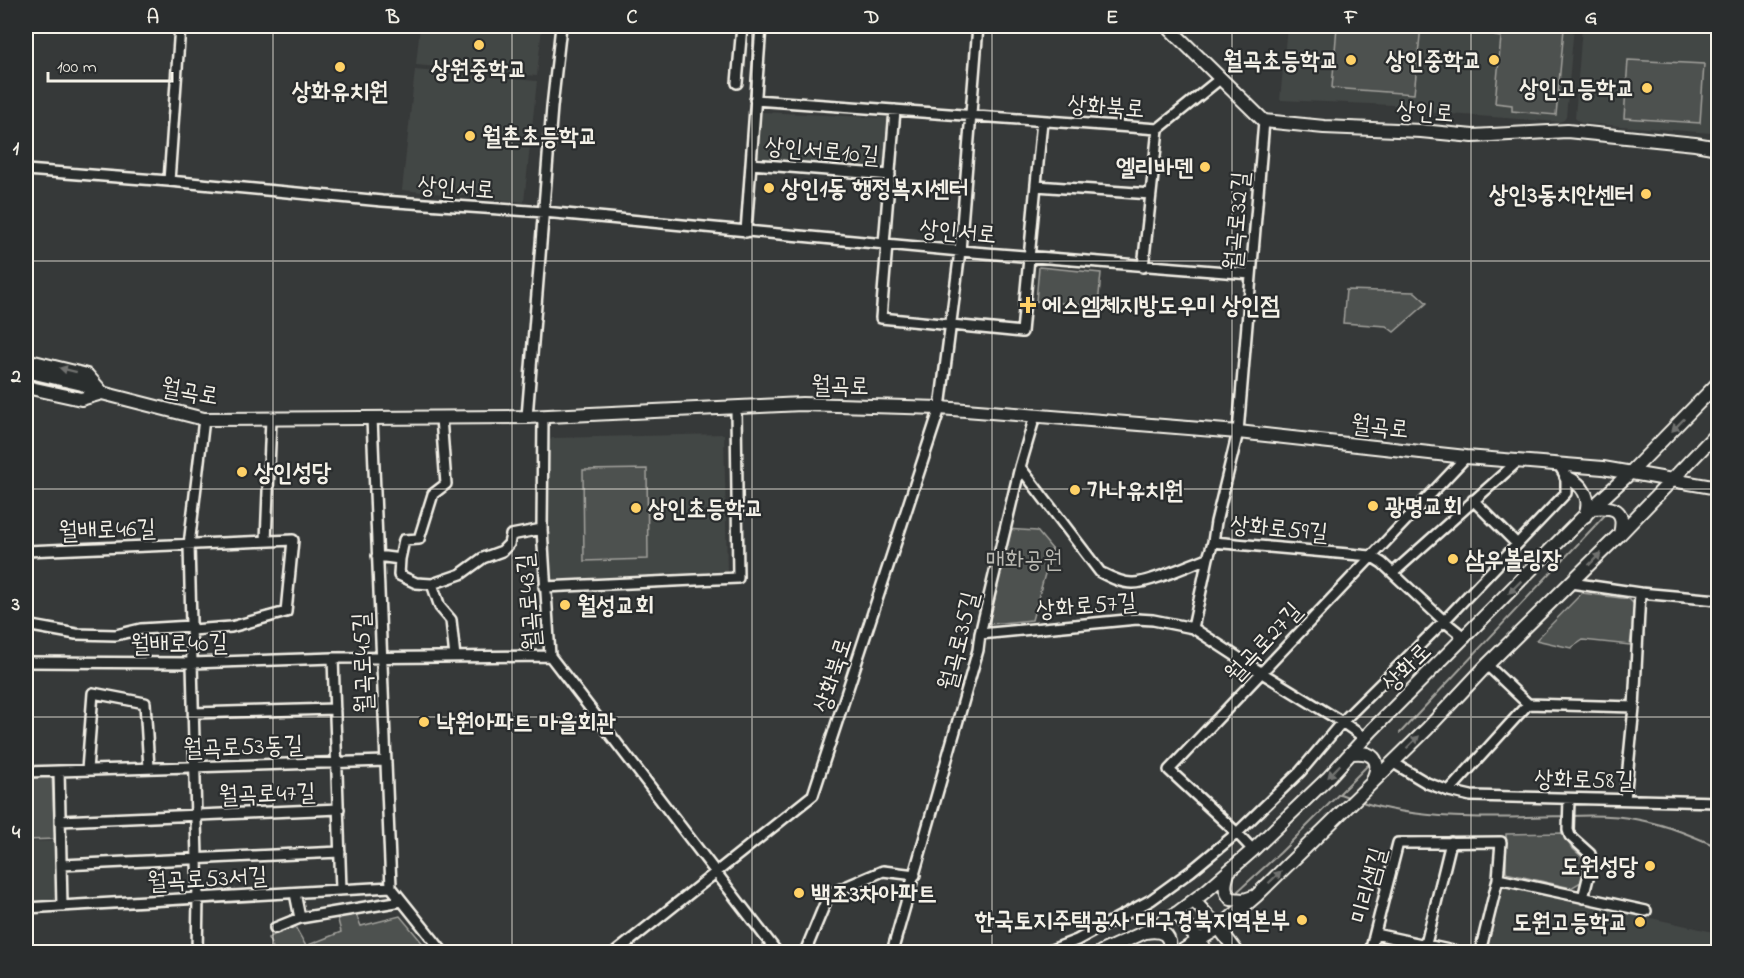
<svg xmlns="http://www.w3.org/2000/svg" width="1744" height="978" font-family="'Indie Flower','Poor Story',sans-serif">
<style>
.built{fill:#434645}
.green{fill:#4e514f;stroke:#a1a19c;stroke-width:1.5}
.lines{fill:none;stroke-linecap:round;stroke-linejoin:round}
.stream{stroke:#a8a7a1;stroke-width:2}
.minor-casing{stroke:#f4f1e8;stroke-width:14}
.major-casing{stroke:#f4f1e8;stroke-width:16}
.minor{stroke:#2a2d2e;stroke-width:9}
.major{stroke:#2a2d2e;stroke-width:12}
.oneway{fill:#71726f}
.grid{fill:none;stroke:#f4f1e8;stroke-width:1.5;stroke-opacity:0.55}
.poi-dot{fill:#ffd166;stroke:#2a2d2e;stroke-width:2}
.labels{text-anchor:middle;stroke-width:4.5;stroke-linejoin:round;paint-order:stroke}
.poi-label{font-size:24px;font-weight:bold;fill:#f4f1e8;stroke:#2a2d2e;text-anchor:start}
.street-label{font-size:24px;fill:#f4f1e8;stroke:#2a2d2e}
.park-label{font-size:24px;fill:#bab9b2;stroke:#2a2d2e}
.neatline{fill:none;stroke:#f4f1e8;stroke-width:2}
.grid-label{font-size:20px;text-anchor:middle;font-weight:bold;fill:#f4f1e8}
</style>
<rect width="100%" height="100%" fill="#363939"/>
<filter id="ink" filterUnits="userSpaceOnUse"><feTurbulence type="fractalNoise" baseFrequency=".0167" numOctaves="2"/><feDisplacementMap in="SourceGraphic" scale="12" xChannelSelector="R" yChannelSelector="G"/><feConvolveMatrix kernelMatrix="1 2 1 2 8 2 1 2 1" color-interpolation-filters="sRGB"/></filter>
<g filter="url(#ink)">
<path class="built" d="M 420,26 L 542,26 L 537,76 L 416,65 Z
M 1287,26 L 1574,26 L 1566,117 L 1564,120 L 1559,122 L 1422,112 L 1415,106 L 1280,100 Z
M 1582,26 L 1718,26 L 1718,58 L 1711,133 L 1581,123 L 1575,118 Z
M 415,70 L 537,81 L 524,202 L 402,190 Z
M 762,112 L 887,118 L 885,171 L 758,160 Z
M 724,434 L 727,571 L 549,580 L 545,446 L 552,438 Z
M 54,841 L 56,897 L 53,903 L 26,904 L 26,842 Z
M 1504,885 L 1718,933 L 1718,952 L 1488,952 Z"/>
<path class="green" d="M 1337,26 L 1421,26 L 1414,94 L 1332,88 Z
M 1496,26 L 1528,26 L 1564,29 L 1556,115 L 1512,111 L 1512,105 L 1495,103 L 1501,37 L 1495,36 Z
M 1628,60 L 1704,64 L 1700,123 L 1624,118 Z
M 1039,267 L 1101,273 L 1098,306 L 1036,301 Z
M 1346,290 L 1415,292 L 1427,303 L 1394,332 L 1386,326 L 1343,323 Z
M 647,469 L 648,559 L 584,561 L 583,470 Z
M 1005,529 L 1037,531 L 1052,549 L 1032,620 L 990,624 L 983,619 Z
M 1582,593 L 1629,599 L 1636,606 L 1630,645 L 1583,640 L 1571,648 L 1536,640 Z
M 52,775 L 55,839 L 26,840 L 26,777 Z
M 1563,833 L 1571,847 L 1581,856 L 1585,864 L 1581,882 L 1571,888 L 1506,873 L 1506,834 Z
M 355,912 L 361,926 L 400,916 L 430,952 L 275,952 L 268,938 L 294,925 L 306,946 L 341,932 L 337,916 Z"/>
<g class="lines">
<path class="stream" d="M 1400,733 L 1606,514
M 1340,794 L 1351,798
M 1359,801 C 1420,822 1500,818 1565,816
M 1570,816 C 1593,815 1617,815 1640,820 C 1667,825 1693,836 1718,847
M 1238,891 L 1280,853 L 1372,761
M 1150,952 L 1164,945"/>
<defs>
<path id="minor" d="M 737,83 L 742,26
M 755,100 L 1158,129 L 1221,78
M 751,164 L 890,175
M 26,170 L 169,181 L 382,201 L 544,212 L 960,251 L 1251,274
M 169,181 L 180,26
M 1036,186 L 1151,194
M 746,232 L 761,26
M 884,244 L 895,110
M 887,244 L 881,318 L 1022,332 L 1042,121
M 1143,267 L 1158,129
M 527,417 L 552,107 L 561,26
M 543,417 L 542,529 L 550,656 L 777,952
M 372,418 L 391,887 L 443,952
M 1020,467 L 1100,572 C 1110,577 1121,583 1132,583 C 1148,584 1191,564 1208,558 L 1213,542 L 1371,556 L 1382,563 L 1444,621 L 1465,638
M 1473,500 L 1517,544
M 266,541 L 271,419
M 1213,542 L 1216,522 L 1238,432 L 1264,121
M 26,551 L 293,540 L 286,612 L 231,627 L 192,630
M 377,556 L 400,559 L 399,575 L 416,583 L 432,584 L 461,574 L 483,558 L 502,551 L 509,544 L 511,535 L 542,529
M 400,559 L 404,540 L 419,539 L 433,494 L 446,484 L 441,418
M 1393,573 L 1517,462
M 1571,583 L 1640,593 L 1718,600
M 432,584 L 440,607 L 451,620 L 455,657
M 544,587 L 738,578 L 736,408
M 26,625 L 76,634 L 116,635 L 141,629 L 191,626
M 1193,628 L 1208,558
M 980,634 L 1137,619 L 1153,620 L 1193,628 L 1262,673 L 1342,722 L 1365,738
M 333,658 L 341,890
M 26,662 L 192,663 L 333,658 L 550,656
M 1487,665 L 1528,704 L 1634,707
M 194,713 L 335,709
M 1392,762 L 1427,783 L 1449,791 L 1471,796 L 1718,802
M 87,770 L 93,693 L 145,703 L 149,768
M 59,771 L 62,906
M 26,772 L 386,761
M 1449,791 L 1528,704
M 1569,799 L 1568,830 L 1570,836 L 1590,854 L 1592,862 L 1583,898
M 1625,799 L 1634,707 L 1640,593
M 60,821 L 339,809
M 1253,850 L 1237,833 L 1169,770 L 1466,457
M 62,865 L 340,852
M 1498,879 L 1646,911
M 295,893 L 300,918
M 26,908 L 391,887
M 275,928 L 300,918 L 402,901
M 1375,934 L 1458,952
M 171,952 L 182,952
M 197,952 L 198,898 L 189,545 L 204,419
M 616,952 L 813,795 L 940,408 L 960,251 L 978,26
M 805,952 L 829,894 L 883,871 L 915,875
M 892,952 L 978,650 L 980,634 L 1020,467 L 1035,416
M 1046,952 L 1077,940 L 1151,900 L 1191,871 L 1237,833 L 1300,772 L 1342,722 L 1444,621 L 1566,493 L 1566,477 L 1559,465
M 1370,952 L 1398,843 L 1501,842 L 1498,879 L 1480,952
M 1424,952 L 1451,842"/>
<path id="major" d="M 1167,26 L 1264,121 L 1324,127 L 1421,131 L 1473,136 L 1567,131 L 1695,144 L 1718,148
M 26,360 L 87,375 L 100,390
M 26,371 L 82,384 L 102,393 L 204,419 L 527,417 L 802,404 L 940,408 L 1238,432 L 1466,457 L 1603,468 L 1718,488
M 26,387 L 81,399 L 102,393
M 1566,477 C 1583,484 1592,498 1585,516
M 1592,508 C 1614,506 1626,509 1620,534
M 1352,753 C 1372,751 1382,759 1373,779
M 1228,873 C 1225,883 1223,890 1231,899 L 1244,900 L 1253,897
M 1194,901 L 1219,928 L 1237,952
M 1177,913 L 1207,952
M 1145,932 C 1162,929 1172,934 1169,952
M 1101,952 L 1145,932 L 1177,913 L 1206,891 L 1253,850 L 1329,777 L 1372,730 L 1592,508 L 1631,472 L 1718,383
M 1180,952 L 1219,928 L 1256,896 L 1427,729 L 1487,665 L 1620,534 L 1718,432"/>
</defs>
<use href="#minor" class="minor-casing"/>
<use href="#major" class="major-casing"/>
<use href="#minor" class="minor"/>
<use href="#major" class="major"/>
</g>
<defs><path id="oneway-solid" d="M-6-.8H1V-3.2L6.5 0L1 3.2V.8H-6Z" transform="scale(1.5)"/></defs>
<g class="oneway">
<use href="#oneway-solid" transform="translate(68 370) rotate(-166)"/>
<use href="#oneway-solid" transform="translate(1678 425) rotate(134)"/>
<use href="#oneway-solid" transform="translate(1595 559) rotate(-45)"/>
<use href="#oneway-solid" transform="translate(1515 587) rotate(135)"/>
<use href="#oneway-solid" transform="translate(1413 742) rotate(-44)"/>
<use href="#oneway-solid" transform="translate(1334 771) rotate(134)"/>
<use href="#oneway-solid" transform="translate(1275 877) rotate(-44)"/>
</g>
</g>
<path class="grid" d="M 273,26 L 273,952M 512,26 L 512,952M 752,26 L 752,952M 992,26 L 992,952M 1232,26 L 1232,952M 1471,26 L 1471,952M 26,261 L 1718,261M 26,489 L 1718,489M 26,717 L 1718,717"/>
<g class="poi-dot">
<circle cx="479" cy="45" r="6"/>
<circle cx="1351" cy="60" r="6"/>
<circle cx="1494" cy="60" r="6"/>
<circle cx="340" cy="67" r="6"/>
<circle cx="1647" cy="88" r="6"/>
<circle cx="470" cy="136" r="6"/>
<circle cx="1205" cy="167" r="6"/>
<circle cx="769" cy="188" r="6"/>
<circle cx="1646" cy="194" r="6"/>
<path d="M1025 296h6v6h6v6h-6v6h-6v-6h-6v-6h6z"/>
<circle cx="242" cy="472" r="6"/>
<circle cx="1075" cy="490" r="6"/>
<circle cx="1373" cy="506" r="6"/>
<circle cx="636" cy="508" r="6"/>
<circle cx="1453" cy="559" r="6"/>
<circle cx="565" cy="605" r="6"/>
<circle cx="424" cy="722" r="6"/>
<circle cx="1650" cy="866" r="6"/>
<circle cx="799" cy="893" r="6"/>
<circle cx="1302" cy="920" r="6"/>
<circle cx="1640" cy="922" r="6"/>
</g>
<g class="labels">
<g class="poi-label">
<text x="1339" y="68" text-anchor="end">월곡초등학교</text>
<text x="1482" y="68" text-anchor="end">상인중학교</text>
<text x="479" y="77" text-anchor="middle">상원중학교</text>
<text x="1635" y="96" text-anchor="end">상인고등학교</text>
<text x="340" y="99" text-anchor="middle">상화유치원</text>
<text x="482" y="144">월촌초등학교</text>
<text x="1193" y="175" text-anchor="end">엘리바덴</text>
<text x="781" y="196">상인1동 행정복지센터</text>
<text x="1634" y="202" text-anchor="end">상인3동치안센터</text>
<text x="1042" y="313">에스엠체지방도우미 상인점</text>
<text x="254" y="480">상인성당</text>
<text x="1087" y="498">가나유치원</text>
<text x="1385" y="514">광명교회</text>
<text x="648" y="516">상인초등학교</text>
<text x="1465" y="567">삼우볼링장</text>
<text x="577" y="613">월성교회</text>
<text x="436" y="730">낙원아파트 마을회관</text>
<text x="1638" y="874" text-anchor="end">도원성당</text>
<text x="811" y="901">백조3차아파트</text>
<text x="1290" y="928" text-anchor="end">한국토지주택공사 대구경북지역본부</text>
<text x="1628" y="930" text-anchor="end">도원고등학교</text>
</g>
<g class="street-label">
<text transform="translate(1106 106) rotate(4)" y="8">상화북로</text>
<text transform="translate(1425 111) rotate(4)" y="8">상인로</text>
<text transform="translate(822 150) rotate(5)" y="8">상인서로10길</text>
<text transform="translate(456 187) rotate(4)" y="8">상인서로</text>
<text transform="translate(1236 221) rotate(-85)" y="8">월곡로32길</text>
<text transform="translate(958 231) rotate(5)" y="8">상인서로</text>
<text transform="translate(840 385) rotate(1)" y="8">월곡로</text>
<text transform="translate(190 391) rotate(10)" y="8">월곡로</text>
<text transform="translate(1380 426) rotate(6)" y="8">월곡로</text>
<text transform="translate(1279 528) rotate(5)" y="8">상화로59길</text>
<text transform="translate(107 529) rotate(-2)" y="8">월배로46길</text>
<text transform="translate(528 602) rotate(-95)" y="8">월곡로43길</text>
<text transform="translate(1086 605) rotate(-5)" y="8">상화로57길</text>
<text transform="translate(958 641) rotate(-76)" y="8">월곡로35길</text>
<text transform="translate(1263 642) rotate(-47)" y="8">월곡로27길</text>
<text transform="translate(179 643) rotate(-1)" y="8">월배로40길</text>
<text transform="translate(362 663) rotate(-92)" y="8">월곡로45길</text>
<text transform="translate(1406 667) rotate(-45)" y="8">상화로</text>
<text transform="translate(832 675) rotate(-72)" y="8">상화북로</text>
<text transform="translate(243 746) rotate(-2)" y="8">월곡로53동길</text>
<text transform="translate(1584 779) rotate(1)" y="8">상화로58길</text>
<text transform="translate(267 793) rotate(-2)" y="8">월곡로47길</text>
<text transform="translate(207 878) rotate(-3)" y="8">월곡로53서길</text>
<text transform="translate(1368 885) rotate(-75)" y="8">미리샘길</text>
</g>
<g class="park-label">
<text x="1024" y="567">매화공원</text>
</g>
</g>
<rect width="1744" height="978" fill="none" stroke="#2a2d2e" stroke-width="66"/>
<path d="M48 72v9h124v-9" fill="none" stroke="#f4f1e8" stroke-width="3"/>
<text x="57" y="72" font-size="18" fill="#f4f1e8" stroke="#2a2d2e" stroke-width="4.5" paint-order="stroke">100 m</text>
<rect x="33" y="33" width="1678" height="912" class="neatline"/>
<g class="grid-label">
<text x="153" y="23">A</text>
<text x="393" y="23">B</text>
<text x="632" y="23">C</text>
<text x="872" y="23">D</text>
<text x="1112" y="23">E</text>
<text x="1351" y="23">F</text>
<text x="1591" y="23">G</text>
<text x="16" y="154">1</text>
<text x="16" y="382">2</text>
<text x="16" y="610">3</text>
<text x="16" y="838">4</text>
</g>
</svg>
